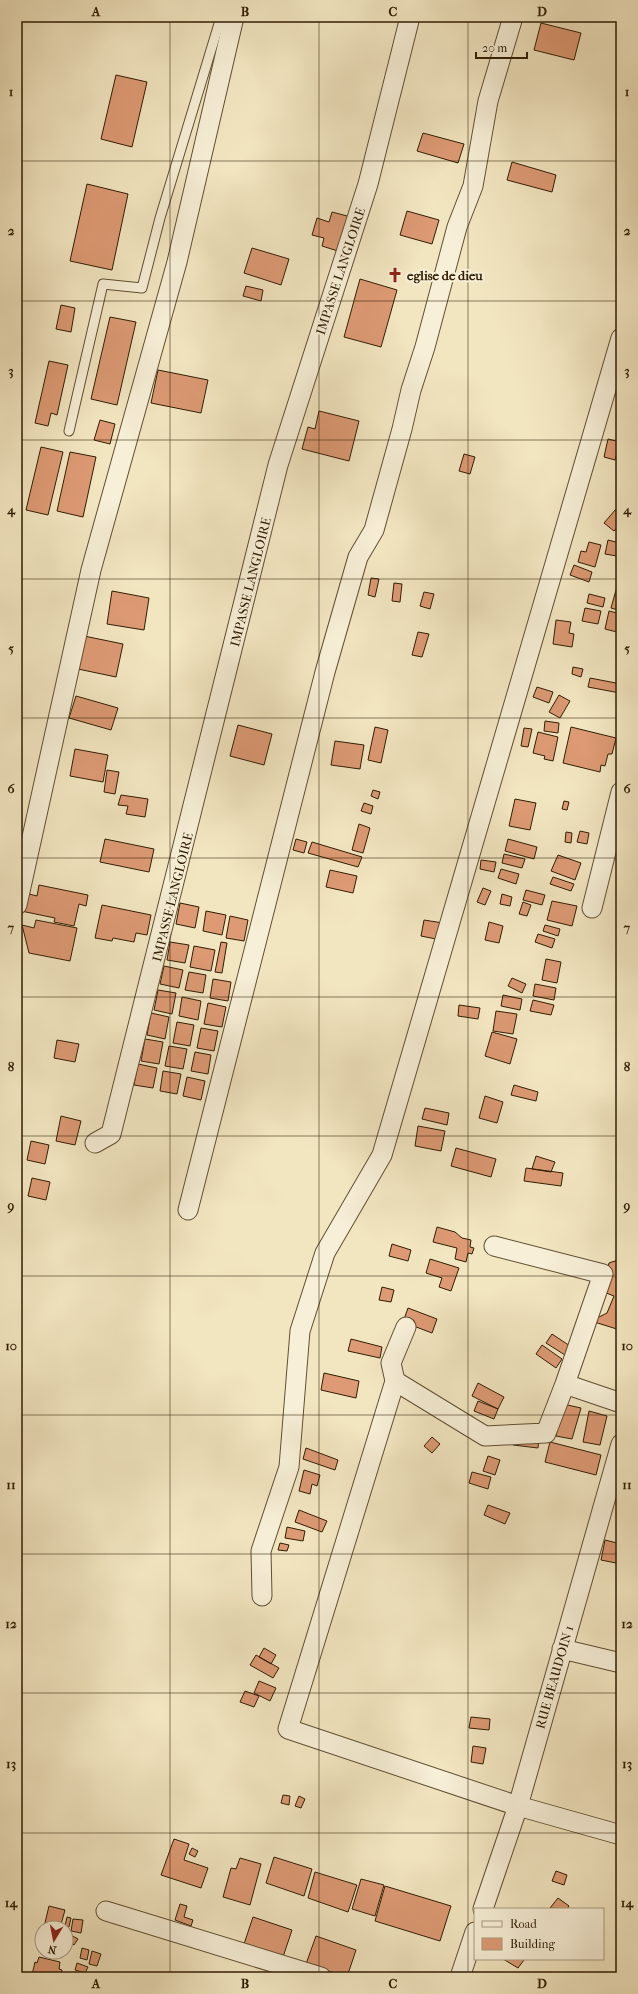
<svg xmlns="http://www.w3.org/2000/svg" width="638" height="1994" font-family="'IM FELL French Canon',serif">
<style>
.building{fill:#dd9a74;stroke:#301d03}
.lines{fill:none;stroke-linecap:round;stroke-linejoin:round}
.lane-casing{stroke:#604f32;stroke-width:11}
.street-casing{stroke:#604f32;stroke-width:21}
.lane{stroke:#f7efd7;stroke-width:9}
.street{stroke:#f7efd7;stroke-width:19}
.grid{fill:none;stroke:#301d03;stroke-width:1;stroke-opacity:0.55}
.labels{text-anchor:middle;stroke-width:4;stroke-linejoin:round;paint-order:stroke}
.street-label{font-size:13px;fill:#301d03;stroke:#f7efd7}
.poi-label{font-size:13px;font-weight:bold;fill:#301d03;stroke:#f7efd7;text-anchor:start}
.neatline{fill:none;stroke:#301d03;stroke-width:1.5}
.grid-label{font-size:13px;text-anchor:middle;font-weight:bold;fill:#301d03}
</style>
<rect width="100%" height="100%" fill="#f2e6c1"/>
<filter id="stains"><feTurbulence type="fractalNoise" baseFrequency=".005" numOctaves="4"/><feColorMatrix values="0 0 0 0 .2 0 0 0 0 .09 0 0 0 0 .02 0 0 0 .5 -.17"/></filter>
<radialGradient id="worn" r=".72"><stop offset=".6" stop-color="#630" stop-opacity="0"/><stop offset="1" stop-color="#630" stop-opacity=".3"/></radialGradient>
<path class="building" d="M 542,17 L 558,17 L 557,21 Z
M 541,23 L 581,33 L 574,60 L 534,50 Z
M 116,75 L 147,82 L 132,147 L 101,139 Z
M 423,133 L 464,144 L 458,163 L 417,151 Z
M 512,162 L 556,175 L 552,192 L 507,180 Z
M 87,184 L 128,194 L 112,270 L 70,261 Z
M 407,211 L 439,220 L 432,244 L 400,235 Z
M 332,212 L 351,217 L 341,252 L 322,246 L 324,238 L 312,235 L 317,218 L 329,222 Z
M 252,248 L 289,259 L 281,285 L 244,273 Z
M 360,279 L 397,290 L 381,347 L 344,337 Z
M 246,286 L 263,290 L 261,301 L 243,296 Z
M 61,305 L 75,308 L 71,332 L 56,329 Z
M 110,317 L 136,322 L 117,405 L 91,399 Z
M 49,361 L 68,365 L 57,415 L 51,413 L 48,426 L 35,423 Z
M 158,370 L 208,380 L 201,413 L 151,403 Z
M 319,411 L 359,421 L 349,461 L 302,449 L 308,427 L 315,429 Z
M 100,420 L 115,424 L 110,444 L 94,440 Z
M 608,439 L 620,442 L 615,460 L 604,457 Z
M 41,447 L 63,452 L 48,515 L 26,510 Z
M 70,452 L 96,457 L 83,517 L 57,511 Z
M 464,454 L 475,457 L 470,474 L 459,471 Z
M 616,509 L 621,513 L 621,523 L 614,531 L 604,523 Z
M 608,540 L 620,543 L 617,556 L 605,554 Z
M 589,542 L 601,545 L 595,567 L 578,562 L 581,551 L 586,552 Z
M 574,565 L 592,572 L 589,582 L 570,575 Z
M 371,578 L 379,579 L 375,597 L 368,595 Z
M 394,583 L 402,584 L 400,602 L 392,601 Z
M 618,583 L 621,583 L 621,611 L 611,608 Z
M 112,591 L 149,598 L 144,630 L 107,624 Z
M 424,592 L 434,594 L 430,609 L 420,606 Z
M 589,594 L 605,598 L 603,607 L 587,603 Z
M 585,608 L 601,611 L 598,624 L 582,621 Z
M 609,611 L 621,614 L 621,633 L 605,629 Z
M 556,620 L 571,622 L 569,633 L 574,634 L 572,647 L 553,644 Z
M 418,632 L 429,634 L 422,657 L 412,655 Z
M 84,636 L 123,644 L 116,677 L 78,669 Z
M 573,667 L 583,669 L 581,677 L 572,674 Z
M 590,678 L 621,684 L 620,693 L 588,687 Z
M 537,687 L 553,692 L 549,703 L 533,697 Z
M 559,695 L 570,701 L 560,718 L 549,712 Z
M 76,696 L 118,708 L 111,730 L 69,718 Z
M 545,721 L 559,723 L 558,733 L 544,731 Z
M 238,725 L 272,734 L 264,765 L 230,756 Z
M 375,727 L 388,730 L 381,763 L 368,760 Z
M 571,727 L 616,738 L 612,754 L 608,754 L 605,766 L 601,765 L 600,772 L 563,763 Z
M 524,728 L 532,729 L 528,747 L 521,746 Z
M 538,732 L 558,737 L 553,761 L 544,759 L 545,756 L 533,753 Z
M 335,741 L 364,745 L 360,769 L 331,765 Z
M 75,749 L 108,755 L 103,782 L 70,776 Z
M 107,770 L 119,772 L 115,794 L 104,792 Z
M 373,790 L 380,792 L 378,799 L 371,796 Z
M 121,795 L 148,799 L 145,817 L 126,814 L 128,806 L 118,805 Z
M 515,799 L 536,803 L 530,830 L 509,826 Z
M 564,801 L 569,802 L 567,810 L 562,809 Z
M 364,803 L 373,806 L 371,814 L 361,811 Z
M 359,824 L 370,828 L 363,853 L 352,850 Z
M 580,831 L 589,833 L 587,844 L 577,842 Z
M 566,832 L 572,833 L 571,843 L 565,842 Z
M 105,839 L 154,849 L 149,872 L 100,862 Z
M 296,839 L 307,842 L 304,853 L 293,850 Z
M 508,839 L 537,847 L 534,859 L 505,851 Z
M 312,842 L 362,857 L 358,867 L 308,853 Z
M 504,854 L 525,859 L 522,868 L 502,863 Z
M 558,855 L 581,863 L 575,880 L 551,871 Z
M 481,860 L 496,862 L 494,872 L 480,869 Z
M 501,869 L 519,874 L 516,884 L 498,878 Z
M 330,870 L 357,876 L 353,893 L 326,887 Z
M 553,877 L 574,884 L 571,891 L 550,884 Z
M 39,885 L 88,895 L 86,906 L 79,904 L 74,926 L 54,922 L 55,918 L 21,911 L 25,893 L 37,896 Z
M 483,888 L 491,891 L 485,905 L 477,902 Z
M 526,890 L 545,895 L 542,905 L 523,900 Z
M 502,894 L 512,897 L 510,906 L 500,904 Z
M 552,901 L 577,906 L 572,926 L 547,920 Z
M 523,902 L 531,905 L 527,916 L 519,914 Z
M 180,903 L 199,907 L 195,928 L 176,924 Z
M 102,905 L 151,915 L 147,935 L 136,933 L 134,942 L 113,938 L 112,941 L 95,938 Z
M 206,911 L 226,915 L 222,935 L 203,931 Z
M 230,916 L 248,920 L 244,941 L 226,938 Z
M 36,920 L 77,928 L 70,961 L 29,953 L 22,925 L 34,928 Z
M 424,920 L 443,923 L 441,940 L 421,936 Z
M 489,922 L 503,926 L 499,943 L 485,940 Z
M 545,925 L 560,929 L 558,936 L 543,931 Z
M 538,934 L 555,939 L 552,948 L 535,942 Z
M 170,942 L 189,945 L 185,963 L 167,960 Z
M 221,942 L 227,943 L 222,973 L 215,972 Z
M 194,946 L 215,950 L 211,971 L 190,967 Z
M 546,959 L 561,962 L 557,983 L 542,980 Z
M 164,966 L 183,970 L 179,988 L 160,984 Z
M 189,972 L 206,975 L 203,993 L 185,990 Z
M 512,978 L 526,984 L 522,993 L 508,986 Z
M 213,979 L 231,982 L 228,1001 L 210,998 Z
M 535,984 L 556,988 L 554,1000 L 533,996 Z
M 619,989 L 621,989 L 621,999 L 616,997 Z
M 158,990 L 176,993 L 172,1014 L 154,1010 Z
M 503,995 L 522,999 L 520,1010 L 501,1006 Z
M 182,997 L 201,1001 L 198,1020 L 179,1016 Z
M 533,1000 L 554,1005 L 551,1015 L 530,1011 Z
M 208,1003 L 226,1007 L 222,1027 L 204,1024 Z
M 459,1005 L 480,1008 L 478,1019 L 458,1016 Z
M 496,1011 L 517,1014 L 513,1034 L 493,1031 Z
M 151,1013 L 169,1017 L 165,1039 L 147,1035 Z
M 177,1022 L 194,1025 L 190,1046 L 173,1043 Z
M 201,1028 L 218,1031 L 214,1051 L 197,1048 Z
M 492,1032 L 517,1039 L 510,1064 L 485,1056 Z
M 145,1039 L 163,1042 L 159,1064 L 141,1061 Z
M 57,1040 L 79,1044 L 75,1062 L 54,1058 Z
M 169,1046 L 187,1049 L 183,1069 L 165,1066 Z
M 195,1052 L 211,1055 L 208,1074 L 191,1071 Z
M 138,1064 L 157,1068 L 153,1088 L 134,1085 Z
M 163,1071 L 181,1074 L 177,1094 L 160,1091 Z
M 187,1077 L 205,1081 L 201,1100 L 183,1096 Z
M 514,1085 L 538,1092 L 536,1101 L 511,1095 Z
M 485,1096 L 503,1102 L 497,1123 L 479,1118 Z
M 425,1108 L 449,1113 L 447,1125 L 422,1119 Z
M 61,1116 L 81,1121 L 75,1145 L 56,1141 Z
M 418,1126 L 445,1131 L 441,1151 L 415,1146 Z
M 31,1141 L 49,1145 L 45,1164 L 27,1160 Z
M 456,1148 L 496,1159 L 491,1177 L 451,1166 Z
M 536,1156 L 555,1162 L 551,1172 L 532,1169 Z
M 17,1163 L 21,1164 L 17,1183 Z
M 526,1168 L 563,1173 L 561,1186 L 524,1181 Z
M 32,1178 L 50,1182 L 46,1200 L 28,1196 Z
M 437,1227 L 455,1232 L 462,1238 L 471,1240 L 470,1247 L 474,1248 L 472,1254 L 468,1253 L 466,1262 L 455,1259 L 457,1248 L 433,1242 Z
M 392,1244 L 411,1250 L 408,1261 L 389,1256 Z
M 430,1259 L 459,1268 L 451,1291 L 439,1287 L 442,1278 L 426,1273 Z
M 621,1259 L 621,1328 L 620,1330 L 591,1321 L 607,1313 L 614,1296 L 601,1291 L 609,1263 Z
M 382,1287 L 394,1290 L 391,1302 L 379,1300 Z
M 408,1308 L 437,1319 L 432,1333 L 403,1322 Z
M 552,1334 L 570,1346 L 565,1355 L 546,1343 Z
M 351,1339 L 382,1347 L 380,1358 L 348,1351 Z
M 542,1345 L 562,1359 L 556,1368 L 536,1354 Z
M 324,1373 L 359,1381 L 356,1398 L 321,1390 Z
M 478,1383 L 504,1397 L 498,1409 L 472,1396 Z
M 478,1401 L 498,1409 L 494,1419 L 474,1411 Z
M 563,1404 L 581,1408 L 572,1439 L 556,1436 Z
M 589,1411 L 607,1416 L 600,1445 L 583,1442 Z
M 515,1434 L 539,1438 L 538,1448 L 513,1445 Z
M 432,1437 L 440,1444 L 432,1453 L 424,1446 Z
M 550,1442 L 601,1455 L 596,1475 L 545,1462 Z
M 306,1448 L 338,1460 L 335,1470 L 303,1459 Z
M 488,1456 L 500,1460 L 495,1475 L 483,1471 Z
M 304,1470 L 320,1475 L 317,1486 L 312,1484 L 310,1494 L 299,1491 Z
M 472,1472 L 491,1477 L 488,1489 L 469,1483 Z
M 619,1481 L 621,1481 L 621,1504 L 612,1500 Z
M 488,1505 L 510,1513 L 505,1524 L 484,1515 Z
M 299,1510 L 327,1521 L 322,1532 L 295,1522 Z
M 287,1527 L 305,1531 L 303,1541 L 285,1538 Z
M 605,1540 L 621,1544 L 621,1564 L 601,1560 Z
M 280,1543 L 289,1545 L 287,1551 L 278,1550 Z
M 264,1648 L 276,1655 L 271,1664 L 259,1657 Z
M 256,1655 L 279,1668 L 273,1678 L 250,1665 Z
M 259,1681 L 276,1688 L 270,1701 L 254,1693 Z
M 245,1691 L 259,1696 L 254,1707 L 240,1702 Z
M 471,1717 L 490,1719 L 489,1730 L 469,1728 Z
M 473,1746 L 486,1748 L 483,1764 L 471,1762 Z
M 283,1795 L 290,1796 L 289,1805 L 281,1803 Z
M 299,1796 L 305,1799 L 301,1808 L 295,1806 Z
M 174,1839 L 189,1844 L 184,1860 L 208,1868 L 201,1888 L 161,1875 Z
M 192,1848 L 198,1851 L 195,1857 L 189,1854 Z
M 274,1857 L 312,1869 L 304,1896 L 266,1883 Z
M 240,1858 L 261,1864 L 250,1905 L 223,1897 L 231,1868 L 236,1869 Z
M 556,1871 L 567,1875 L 564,1885 L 552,1881 Z
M 315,1872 L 357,1885 L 348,1912 L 308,1898 Z
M 361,1879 L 384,1885 L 375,1916 L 352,1909 Z
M 385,1886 L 451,1906 L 440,1941 L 375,1921 Z
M 558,1898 L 569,1906 L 567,1909 L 550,1908 Z
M 180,1904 L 187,1906 L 184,1917 L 193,1920 L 191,1926 L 175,1920 Z
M 49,1906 L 65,1910 L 60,1928 L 44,1927 Z
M 67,1917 L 71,1918 L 69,1927 L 65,1926 Z
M 253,1917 L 292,1930 L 283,1957 L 244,1944 Z
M 73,1919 L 83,1920 L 81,1933 L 71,1931 Z
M 41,1933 L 42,1934 L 42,1948 L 38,1948 Z
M 67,1933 L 78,1939 L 74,1945 L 66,1940 Z
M 316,1936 L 356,1950 L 347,1977 L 306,1964 Z
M 82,1948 L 89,1950 L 87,1960 L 80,1958 Z
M 92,1951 L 101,1954 L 97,1966 L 89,1964 Z
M 39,1957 L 60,1962 L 59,1969 L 62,1970 L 61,1977 L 34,1977 L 32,1975 L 35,1962 L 37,1963 Z
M 503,1959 L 523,1959 L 524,1960 L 518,1968 Z
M 77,1963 L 88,1967 L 85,1973 L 75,1970 Z"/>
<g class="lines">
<defs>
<path id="lane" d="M 69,431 L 103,284 L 142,288 L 160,218 L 221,17"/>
<path id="street" d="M 17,905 L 91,570 L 177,262 L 234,17
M 592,908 L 621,792
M 95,1143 L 111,1134 L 278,465 L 368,184 L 410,17
M 188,1210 L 325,672 L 358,557 L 374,530 L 402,429 L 411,390 L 425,347 L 457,227 L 473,186 L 488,101 L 513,17
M 494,1246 L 603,1274 L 565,1384
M 406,1327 L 391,1363 L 395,1381 L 485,1436 L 546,1433 L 565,1384 L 621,1403
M 395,1381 L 288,1729 L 518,1806 L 621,1835
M 262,1596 L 261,1551 L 289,1467 L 300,1331 L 325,1253 L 382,1155 L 621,338
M 562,1649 L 621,1663
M 483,1909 L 518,1806 L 621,1444
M 106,1911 L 321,1977
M 460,1977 L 475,1932"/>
</defs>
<use href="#lane" class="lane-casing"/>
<use href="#street" class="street-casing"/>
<use href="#lane" class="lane"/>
<use href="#street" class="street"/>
</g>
<path class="grid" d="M 170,17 L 170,1977M 319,17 L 319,1977M 468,17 L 468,1977M 17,161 L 621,161M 17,301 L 621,301M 17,440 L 621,440M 17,579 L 621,579M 17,718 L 621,718M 17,858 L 621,858M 17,997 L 621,997M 17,1136 L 621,1136M 17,1276 L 621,1276M 17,1415 L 621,1415M 17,1554 L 621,1554M 17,1693 L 621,1693M 17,1833 L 621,1833"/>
<defs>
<symbol id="church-bare" viewBox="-9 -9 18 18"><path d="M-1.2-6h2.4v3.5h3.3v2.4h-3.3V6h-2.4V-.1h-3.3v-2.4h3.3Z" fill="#8f2418" stroke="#f7efd7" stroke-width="2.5" paint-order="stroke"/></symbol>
</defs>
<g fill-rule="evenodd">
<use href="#church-bare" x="384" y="264" width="22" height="22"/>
</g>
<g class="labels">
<g class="street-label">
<text transform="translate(340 271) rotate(-72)" y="5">IMPASSE LANGLOIRE</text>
<text transform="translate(250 582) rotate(-76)" y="5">IMPASSE LANGLOIRE</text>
<text transform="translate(172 897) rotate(-76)" y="5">IMPASSE LANGLOIRE</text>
<text transform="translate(554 1677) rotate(-74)" y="5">RUE BEAUDOIN 1</text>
</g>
<g class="poi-label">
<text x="407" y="280">eglise de dieu</text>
</g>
</g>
<rect width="638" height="1994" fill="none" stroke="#f2e6c1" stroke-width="44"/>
<rect x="474" y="1908" width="130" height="52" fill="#f7efd7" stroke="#a79b82"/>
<rect x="482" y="1921" width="20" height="6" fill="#f7efd7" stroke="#a79b82"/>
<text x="510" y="1928" font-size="12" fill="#301d03">Road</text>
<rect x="482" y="1938" width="20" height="12" fill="#dd9a74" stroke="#a79b82"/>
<text x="510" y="1948" font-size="12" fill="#301d03">Building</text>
<g transform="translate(54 1940) rotate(190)"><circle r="19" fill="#f7efd7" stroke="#a79b82"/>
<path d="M0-3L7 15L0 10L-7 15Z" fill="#8f2418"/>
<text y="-6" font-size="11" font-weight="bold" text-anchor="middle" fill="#301d03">N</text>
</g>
<path d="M476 52v6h51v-6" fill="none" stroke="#301d03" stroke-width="2"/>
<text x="482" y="52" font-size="12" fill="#301d03" stroke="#f7efd7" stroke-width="3" paint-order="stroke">20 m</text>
<rect x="22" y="22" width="594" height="1950" class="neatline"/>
<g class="grid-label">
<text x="96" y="16">A</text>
<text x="245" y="16">B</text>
<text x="393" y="16">C</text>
<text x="542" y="16">D</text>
<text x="11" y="96">1</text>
<text x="627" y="96">1</text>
<text x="11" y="235">2</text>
<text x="627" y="235">2</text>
<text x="11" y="375">3</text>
<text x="627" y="375">3</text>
<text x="11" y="514">4</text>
<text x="627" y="514">4</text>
<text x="11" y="653">5</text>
<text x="627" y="653">5</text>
<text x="11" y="793">6</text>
<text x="627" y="793">6</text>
<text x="11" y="932">7</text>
<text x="627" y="932">7</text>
<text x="11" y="1071">8</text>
<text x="627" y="1071">8</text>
<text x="11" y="1210">9</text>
<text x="627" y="1210">9</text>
<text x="11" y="1350">10</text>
<text x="627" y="1350">10</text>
<text x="11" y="1489">11</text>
<text x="627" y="1489">11</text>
<text x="11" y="1628">12</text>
<text x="627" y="1628">12</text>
<text x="11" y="1768">13</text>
<text x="627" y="1768">13</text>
<text x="11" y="1907">14</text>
<text x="627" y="1907">14</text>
<text x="96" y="1988">A</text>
<text x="245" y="1988">B</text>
<text x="393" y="1988">C</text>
<text x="542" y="1988">D</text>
</g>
<rect width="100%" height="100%" filter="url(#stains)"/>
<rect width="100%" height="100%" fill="url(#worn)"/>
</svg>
